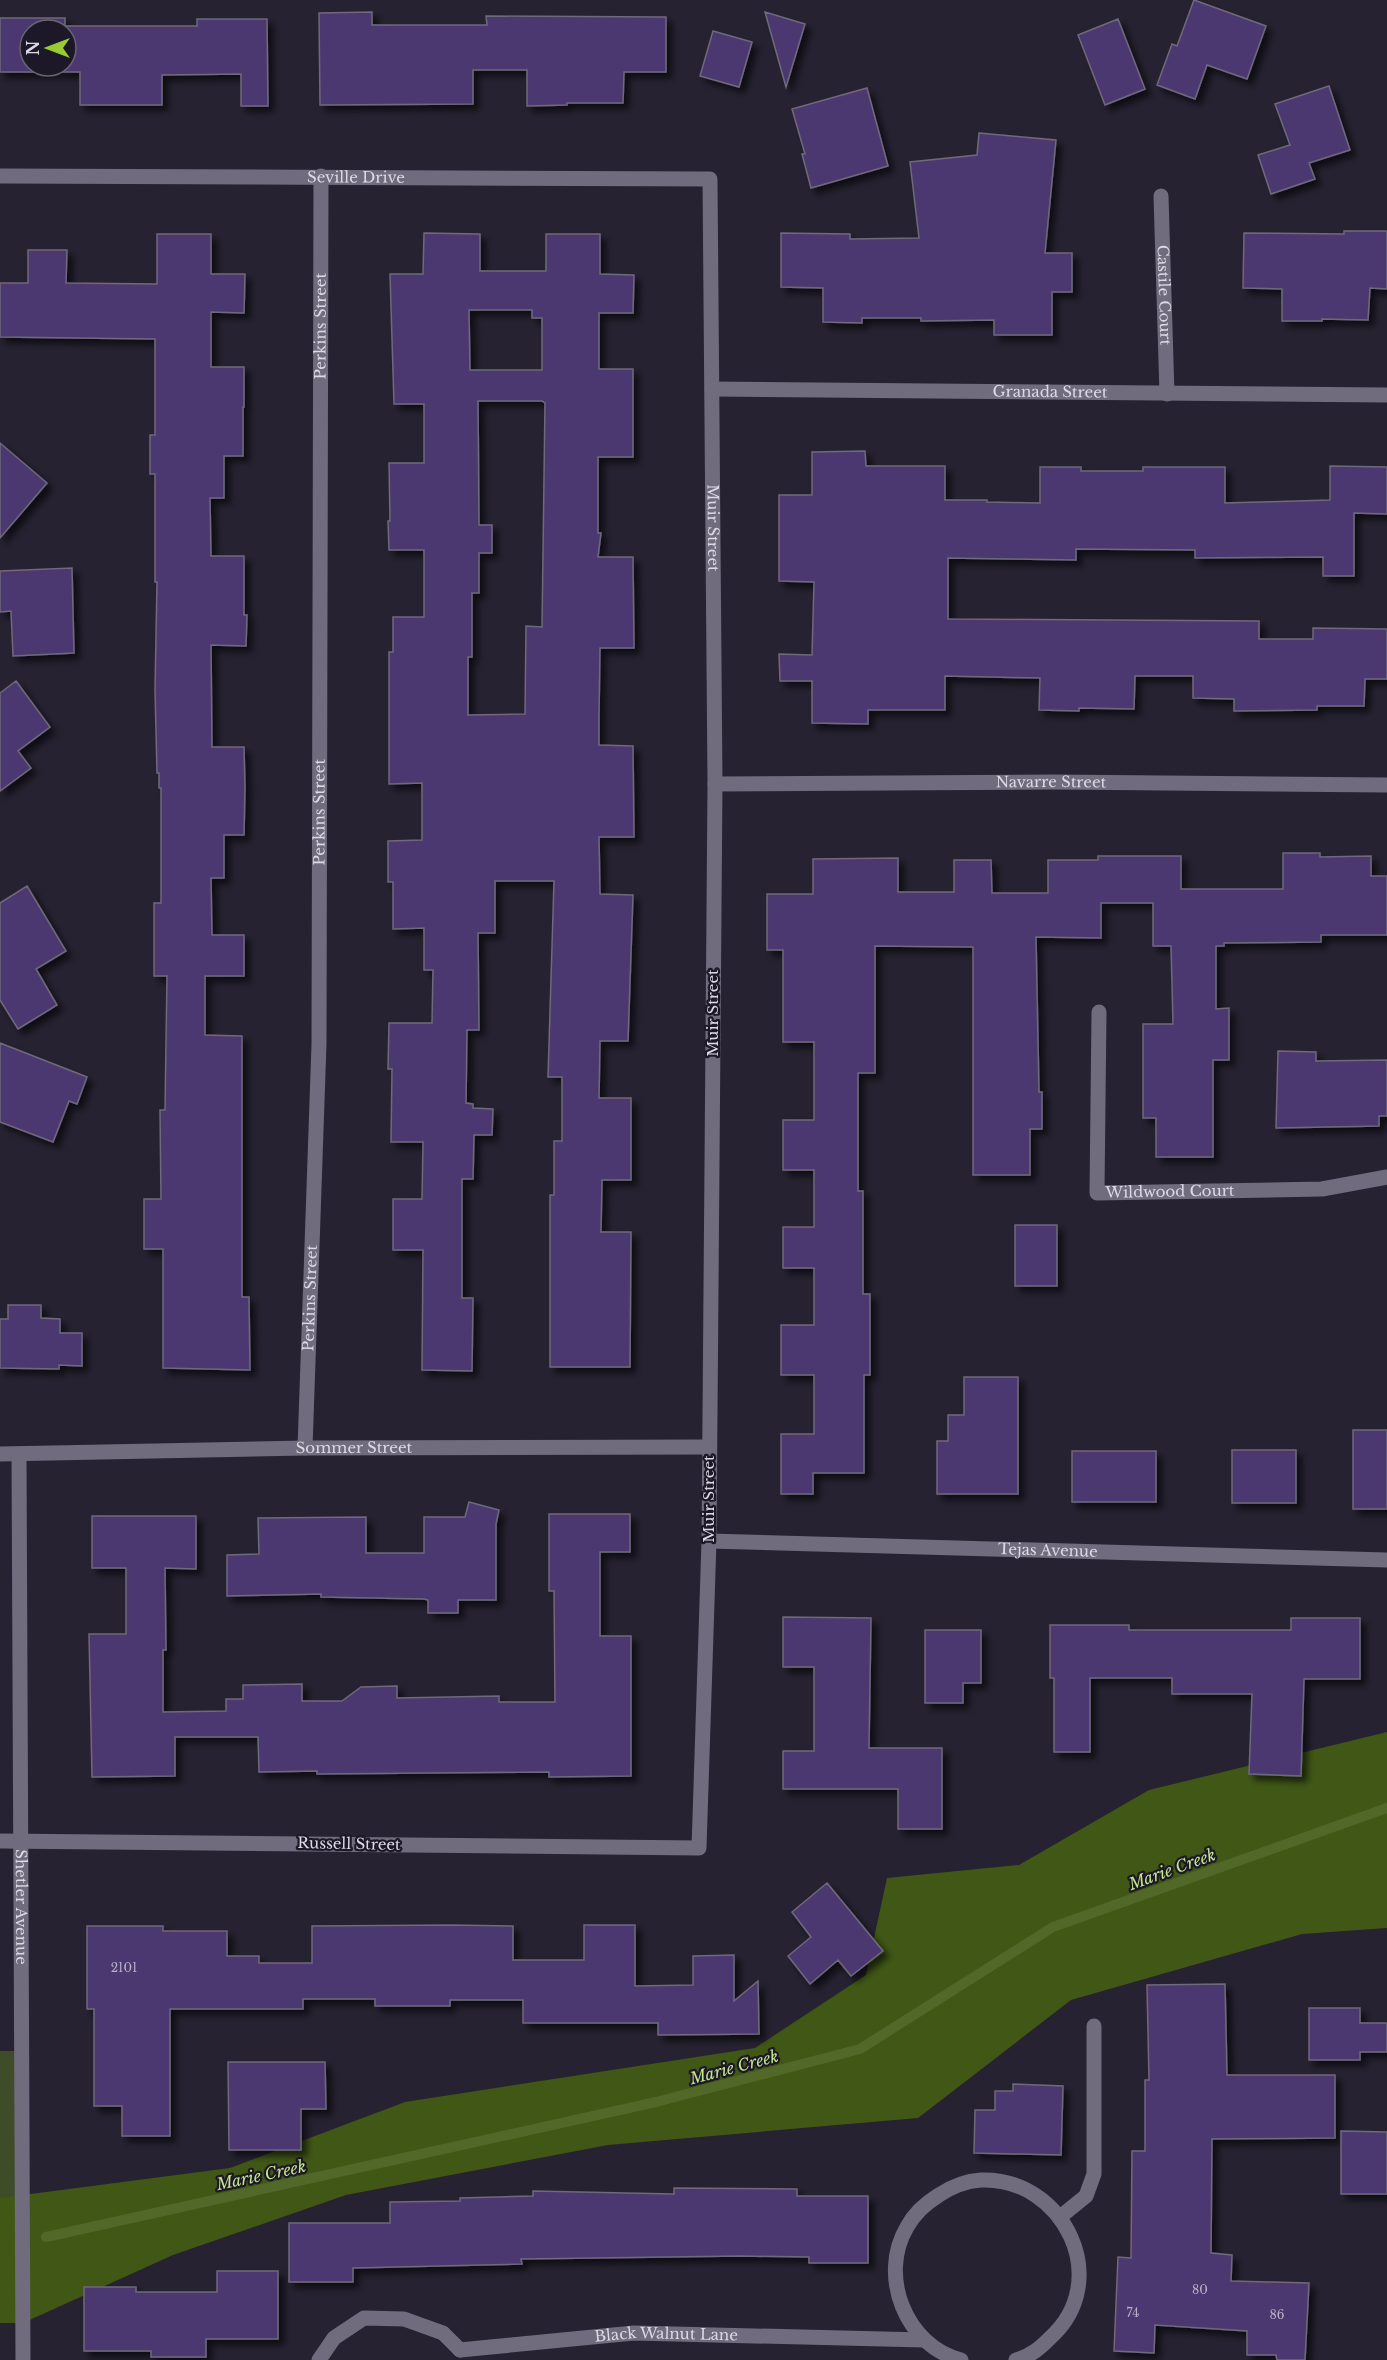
<svg xmlns="http://www.w3.org/2000/svg" width="1387" height="2360" font-family="'Libre Baskerville',serif">
<style>
.green{fill:#3e4c28}
.forest{fill:#405716}
.lines{fill:none;stroke-linecap:round;stroke-linejoin:round}
.stream{stroke:#516829;stroke-width:10}
.building{fill:#4c3870;stroke:#6e697b;stroke-width:1.5;fill-rule:evenodd;filter:url(#shadow)}
.minor{stroke:#706b7d;stroke-width:15}
.labels{text-anchor:middle;stroke-width:4.5;stroke-linejoin:round;paint-order:stroke}
.number-label{font-size:12px;fill:#b8b1c7}
.street-label{font-size:15px;fill:#dcd9e4;stroke:#1d1827}
.water-label{font-size:16px;font-style:italic;fill:#c3e78c;stroke:#1d1827}
</style>
<defs>
<filter id="shadow"><feDropShadow dx="5.5" dy="5.5" stdDeviation="3" flood-color="#0009"/></filter>
</defs>
<rect width="100%" height="100%" fill="#262231"/>
<path class="green" d="M 0,2051 L 21,2051 L 23,2323 L 0,2323 Z"/>
<path class="forest" d="M 1387,1732 L 1387,1928 L 1302,1934 L 1071,2000 L 918,2118 L 608,2145 L 346,2195 L 173,2255 L 23,2323 L 0,2323 L 0,2198 L 230,2168 L 405,2102 L 755,2048 L 866,1975 L 887,1878 L 1019,1865 L 1149,1790 Z"/>
<g class="lines">
<path class="stream" d="M 46,2237 L 656,2102 L 860,2049 L 1053,1927 L 1387,1808"/>
</g>
<path class="building" d="M 1194,0 L 1266,26 L 1247,79 L 1207,65 L 1195,99 L 1157,85 L 1172,44 L 1177,46 Z
M 372,12 L 372,25 L 487,25 L 486,16 L 666,17 L 666,72 L 624,72 L 623,103 L 567,103 L 567,105 L 527,106 L 527,70 L 473,70 L 473,104 L 320,105 L 319,13 Z
M 765,12 L 805,24 L 786,87 Z
M 0,18 L 65,18 L 65,26 L 197,26 L 197,19 L 267,19 L 268,106 L 241,106 L 241,74 L 162,75 L 162,105 L 80,105 L 80,72 L 0,72 ZM 30,30 L 66,30 L 66,66 L 30,66 Z
M 1118,19 L 1145,89 L 1105,105 L 1078,35 Z
M 713,31 L 752,42 L 739,87 L 700,76 Z
M 1329,86 L 1350,150 L 1309,163 L 1315,179 L 1271,194 L 1258,155 L 1290,145 L 1275,104 Z
M 867,88 L 888,166 L 811,188 L 802,154 L 805,154 L 792,109 Z
M 979,133 L 1056,140 L 1045,253 L 1072,253 L 1072,292 L 1052,292 L 1052,335 L 994,335 L 994,320 L 921,321 L 921,318 L 862,318 L 862,323 L 823,322 L 823,288 L 781,287 L 781,233 L 850,234 L 850,239 L 919,238 L 910,162 L 977,155 Z
M 1344,231 L 1387,231 L 1387,289 L 1370,288 L 1368,320 L 1322,319 L 1322,321 L 1282,321 L 1282,289 L 1243,288 L 1244,233 L 1344,234 Z
M 424,233 L 480,234 L 480,271 L 546,271 L 546,234 L 600,234 L 600,274 L 634,275 L 633,313 L 599,313 L 599,369 L 633,369 L 633,457 L 598,457 L 598,533 L 601,533 L 598,557 L 633,557 L 634,648 L 600,648 L 599,715 L 599,745 L 633,746 L 634,837 L 599,837 L 600,894 L 633,895 L 628,1041 L 600,1041 L 599,1098 L 631,1098 L 631,1180 L 602,1180 L 601,1232 L 631,1232 L 630,1367 L 550,1367 L 550,1195 L 554,1195 L 554,1141 L 562,1141 L 562,1077 L 548,1077 L 554,881 L 495,881 L 495,933 L 478,933 L 479,1030 L 467,1030 L 466,1103 L 473,1104 L 473,1108 L 493,1109 L 492,1135 L 474,1135 L 473,1179 L 462,1179 L 462,1298 L 473,1298 L 472,1371 L 422,1370 L 423,1250 L 393,1250 L 393,1199 L 422,1199 L 423,1142 L 391,1142 L 392,1069 L 388,1069 L 389,1023 L 432,1023 L 433,970 L 424,970 L 424,928 L 393,929 L 393,882 L 388,882 L 388,841 L 422,840 L 422,783 L 389,784 L 389,652 L 393,652 L 393,617 L 424,617 L 424,550 L 389,550 L 388,521 L 390,521 L 389,463 L 424,463 L 424,404 L 394,404 L 390,274 L 423,274 ZM 469,310 L 532,310 L 532,318 L 542,318 L 542,370 L 470,370 ZM 478,401 L 542,401 L 545,403 L 542,627 L 526,626 L 525,714 L 468,715 L 468,657 L 472,657 L 472,593 L 479,593 L 479,553 L 492,553 L 492,525 L 479,525 Z
M 157,234 L 211,234 L 211,274 L 245,274 L 244,313 L 211,312 L 211,367 L 244,367 L 244,407 L 243,407 L 243,456 L 224,456 L 224,498 L 210,498 L 211,556 L 244,556 L 244,615 L 247,615 L 246,646 L 211,645 L 212,747 L 244,747 L 245,787 L 244,835 L 224,835 L 224,878 L 211,878 L 212,935 L 244,935 L 244,976 L 205,976 L 205,1035 L 242,1036 L 242,1297 L 249,1297 L 250,1370 L 163,1368 L 163,1249 L 144,1249 L 144,1199 L 161,1199 L 160,1110 L 165,1110 L 167,976 L 154,976 L 154,903 L 161,903 L 161,788 L 159,788 L 159,773 L 157,773 L 155,690 L 157,582 L 155,582 L 155,474 L 150,474 L 150,435 L 155,435 L 155,339 L 0,337 L 0,283 L 28,283 L 28,250 L 67,250 L 66,283 L 157,284 Z
M 0,443 L 47,483 L 0,538 Z
M 865,451 L 866,466 L 945,466 L 945,500 L 987,500 L 987,502 L 1040,503 L 1040,467 L 1081,467 L 1081,471 L 1143,471 L 1143,467 L 1225,467 L 1225,503 L 1330,500 L 1330,466 L 1387,467 L 1387,514 L 1354,513 L 1354,576 L 1323,576 L 1323,557 L 1195,558 L 1195,550 L 1076,549 L 1076,560 L 948,558 L 948,619 L 1259,621 L 1259,639 L 1313,639 L 1313,628 L 1387,629 L 1387,679 L 1365,679 L 1364,706 L 1317,706 L 1317,710 L 1234,711 L 1234,699 L 1193,698 L 1193,676 L 1135,676 L 1134,709 L 1079,708 L 1079,711 L 1039,710 L 1040,678 L 945,676 L 945,710 L 868,710 L 868,724 L 812,723 L 812,681 L 780,681 L 779,654 L 812,655 L 814,582 L 779,581 L 779,495 L 812,495 L 812,452 Z
M 72,568 L 74,653 L 13,656 L 11,611 L 0,612 L 0,571 Z
M 16,681 L 50,727 L 18,751 L 31,768 L 0,791 L 0,693 Z
M 1283,853 L 1320,853 L 1320,857 L 1371,856 L 1371,876 L 1387,876 L 1387,935 L 1321,935 L 1321,942 L 1224,943 L 1224,946 L 1216,946 L 1216,1009 L 1229,1008 L 1229,1060 L 1213,1060 L 1213,1157 L 1156,1157 L 1156,1118 L 1143,1118 L 1143,1024 L 1173,1024 L 1171,946 L 1153,946 L 1153,903 L 1101,903 L 1101,938 L 1036,937 L 1039,1092 L 1042,1092 L 1042,1129 L 1030,1129 L 1030,1175 L 973,1175 L 973,947 L 875,946 L 875,1073 L 858,1073 L 858,1191 L 863,1191 L 863,1294 L 870,1294 L 870,1375 L 864,1375 L 864,1473 L 813,1473 L 813,1494 L 781,1494 L 781,1434 L 814,1434 L 814,1375 L 781,1375 L 781,1325 L 814,1325 L 814,1268 L 783,1268 L 783,1227 L 814,1227 L 814,1170 L 783,1170 L 783,1120 L 814,1120 L 814,1042 L 783,1042 L 783,950 L 767,950 L 767,894 L 813,894 L 813,859 L 898,858 L 898,892 L 954,892 L 954,860 L 991,860 L 992,893 L 1048,893 L 1048,860 L 1098,860 L 1098,856 L 1181,856 L 1181,889 L 1283,889 Z
M 27,886 L 66,951 L 36,969 L 57,1005 L 18,1029 L 0,1000 L 0,903 Z
M 0,1043 L 87,1077 L 77,1104 L 69,1101 L 53,1142 L 0,1122 Z
M 1278,1051 L 1316,1052 L 1316,1061 L 1387,1060 L 1387,1116 L 1379,1116 L 1379,1126 L 1276,1128 Z
M 1015,1225 L 1057,1225 L 1057,1286 L 1015,1286 Z
M 8,1305 L 41,1305 L 41,1318 L 60,1319 L 60,1333 L 82,1333 L 82,1366 L 59,1365 L 59,1369 L 0,1368 L 0,1319 L 8,1319 Z
M 964,1377 L 1018,1377 L 1018,1494 L 937,1494 L 937,1441 L 948,1441 L 948,1415 L 964,1415 Z
M 1353,1430 L 1387,1430 L 1387,1509 L 1353,1509 Z
M 1232,1450 L 1296,1450 L 1296,1503 L 1232,1503 Z
M 1072,1451 L 1156,1451 L 1156,1502 L 1072,1502 Z
M 469,1502 L 499,1510 L 496,1524 L 496,1600 L 458,1600 L 458,1613 L 428,1613 L 428,1600 L 424,1599 L 321,1597 L 321,1594 L 227,1596 L 227,1555 L 259,1554 L 258,1518 L 366,1517 L 366,1553 L 424,1553 L 424,1517 L 465,1517 Z
M 549,1514 L 630,1514 L 630,1552 L 600,1552 L 600,1636 L 631,1636 L 631,1776 L 549,1777 L 549,1772 L 317,1774 L 317,1771 L 259,1772 L 258,1737 L 175,1737 L 175,1776 L 92,1777 L 89,1634 L 126,1634 L 126,1568 L 92,1568 L 92,1516 L 196,1516 L 196,1569 L 165,1568 L 166,1650 L 163,1650 L 163,1712 L 226,1711 L 226,1699 L 243,1699 L 243,1685 L 302,1684 L 302,1701 L 342,1701 L 361,1687 L 397,1686 L 397,1698 L 499,1696 L 499,1702 L 555,1702 L 554,1591 L 549,1591 Z
M 783,1617 L 871,1618 L 869,1748 L 942,1748 L 942,1829 L 898,1829 L 898,1789 L 783,1789 L 783,1751 L 814,1751 L 814,1667 L 783,1667 Z
M 1291,1618 L 1360,1618 L 1360,1679 L 1304,1679 L 1301,1776 L 1249,1774 L 1252,1694 L 1172,1694 L 1172,1678 L 1090,1678 L 1090,1752 L 1054,1752 L 1054,1678 L 1050,1678 L 1050,1625 L 1129,1625 L 1129,1630 L 1291,1630 Z
M 925,1630 L 981,1630 L 981,1683 L 963,1683 L 963,1703 L 925,1703 Z
M 827,1883 L 883,1951 L 851,1976 L 838,1960 L 810,1984 L 788,1956 L 811,1937 L 792,1912 Z
M 450,1925 L 513,1926 L 513,1960 L 584,1960 L 584,1925 L 635,1925 L 635,1986 L 693,1985 L 693,1956 L 734,1955 L 734,2001 L 758,1981 L 759,2034 L 658,2035 L 658,2023 L 523,2023 L 523,2000 L 450,2000 L 450,2006 L 375,2006 L 375,1999 L 303,1999 L 303,2009 L 170,2009 L 170,2136 L 122,2136 L 122,2106 L 94,2106 L 94,2009 L 87,2009 L 87,1926 L 163,1926 L 163,1931 L 227,1931 L 227,1956 L 259,1956 L 259,1963 L 312,1963 L 312,1926 Z
M 1225,1984 L 1227,2075 L 1335,2075 L 1335,2138 L 1212,2139 L 1211,2253 L 1232,2255 L 1231,2281 L 1309,2283 L 1305,2360 L 1277,2360 L 1276,2355 L 1247,2355 L 1247,2331 L 1155,2325 L 1154,2353 L 1114,2351 L 1118,2257 L 1131,2258 L 1132,2151 L 1145,2151 L 1145,2080 L 1149,2080 L 1147,1985 Z
M 1309,2008 L 1360,2008 L 1360,2023 L 1387,2023 L 1387,2052 L 1360,2052 L 1360,2060 L 1309,2060 Z
M 228,2062 L 325,2062 L 326,2109 L 301,2109 L 301,2150 L 229,2150 Z
M 1013,2084 L 1063,2086 L 1061,2155 L 974,2153 L 975,2110 L 995,2110 L 995,2091 L 1013,2091 Z
M 1341,2131 L 1387,2132 L 1387,2194 L 1341,2194 Z
M 674,2188 L 797,2189 L 797,2196 L 868,2196 L 868,2263 L 809,2263 L 809,2257 L 740,2256 L 521,2259 L 522,2264 L 353,2268 L 353,2282 L 289,2282 L 289,2223 L 390,2223 L 390,2202 L 460,2201 L 460,2198 L 533,2196 L 533,2191 L 674,2194 Z
M 217,2271 L 278,2271 L 278,2339 L 206,2339 L 206,2357 L 151,2357 L 151,2351 L 84,2351 L 84,2287 L 136,2287 L 136,2292 L 217,2292 Z"/>
<g class="lines">
<g class="minor">
<path id="s1" d="M 0,176 L 710,179 L 715,784 L 709,1541 L 699,1848 L 0,1841"/>
<path id="s2" d="M 1161,196 L 1167,394"/>
<path id="s3" d="M 712,389 L 1387,395"/>
<path id="s4" d="M 715,784 L 1055,782 L 1387,785"/>
<path id="s5" d="M 1099,1012 L 1097,1193 L 1322,1189 L 1387,1177"/>
<path id="s6" d="M 305,1448 L 319,1044 L 321,176"/>
<path id="s7" d="M 0,1454 L 305,1448 L 709,1447"/>
<path id="s8" d="M 19,1454 L 23,2360"/>
<path id="s9" d="M 709,1541 L 1387,1560"/>
<path d="M 1060,2217 L 1086,2196 L 1094,2174 L 1094,2026"/>
<path id="s10" d="M 460,2350 L 634,2333 L 924,2340"/>
<path d="M 319,2360 L 334,2338 L 364,2318 L 404,2319 L 443,2333 L 460,2350"/>
<path d="M 961,2360 C 906,2346 878,2276 907,2227 C 914,2214 926,2203 939,2195 C 951,2187 966,2181 981,2180 C 1064,2177 1114,2281 1050,2338 C 1040,2348 1031,2356 1016,2360"/>
</g>
</g>
<g class="labels">
<g class="number-label">
<text x="124" y="1972">2101</text>
<text x="1200" y="2294">80</text>
<text x="1133" y="2317">74</text>
<text x="1277" y="2319">86</text>
</g>
<g class="street-label">
<text dy="5" stroke="none"><textPath href="#s1" startOffset="356">Seville Drive</textPath></text>
<text dy="5" stroke="none"><textPath href="#s2" startOffset="99">Castile Court</textPath></text>
<text dy="5" stroke="none"><textPath href="#s6" startOffset="1122">Perkins Street</textPath></text>
<text dy="5" stroke="none"><textPath href="#s3" startOffset="338">Granada Street</textPath></text>
<text dy="5" stroke="none"><textPath href="#s1" startOffset="1059">Muir Street</textPath></text>
<text dy="5" stroke="none"><textPath href="#s4" startOffset="336">Navarre Street</textPath></text>
<text dy="5" stroke="none"><textPath href="#s6" startOffset="636">Perkins Street</textPath></text>
<text transform="translate(713 1013) rotate(-90)" y="5">Muir Street</text>
<text dy="5" stroke="none"><textPath href="#s5" startOffset="254">Wildwood Court</textPath></text>
<text dy="5" stroke="none"><textPath href="#s6" startOffset="150">Perkins Street</textPath></text>
<text dy="5" stroke="none"><textPath href="#s7" startOffset="354">Sommer Street</textPath></text>
<text transform="translate(709 1499) rotate(-90)" y="5">Muir Street</text>
<text dy="5" stroke="none"><textPath href="#s9" startOffset="339">Tejas Avenue</textPath></text>
<text transform="translate(349 1844) rotate(1)" y="5">Russell Street</text>
<text dy="5" stroke="none"><textPath href="#s8" startOffset="453">Shetler Avenue</textPath></text>
<text dy="5" stroke="none"><textPath href="#s10" startOffset="207">Black Walnut Lane</textPath></text>
</g>
<g class="water-label">
<text transform="translate(1172 1869) rotate(-20)" y="6">Marie Creek</text>
<text transform="translate(734 2067) rotate(-15)" y="6">Marie Creek</text>
<text transform="translate(261 2175) rotate(-12)" y="6">Marie Creek</text>
</g>
</g>
<g transform="translate(48 48) rotate(270)"><circle r="28" fill="#1d1827" stroke="#696573" stroke-width="1.5"/>
<path d="M0-4.5L10 22L0 15L-10 22Z" fill="#99cb35"/>
<text y="-9" font-size="16" font-weight="bold" text-anchor="middle" fill="#dcd9e4">N</text>
</g>
</svg>
